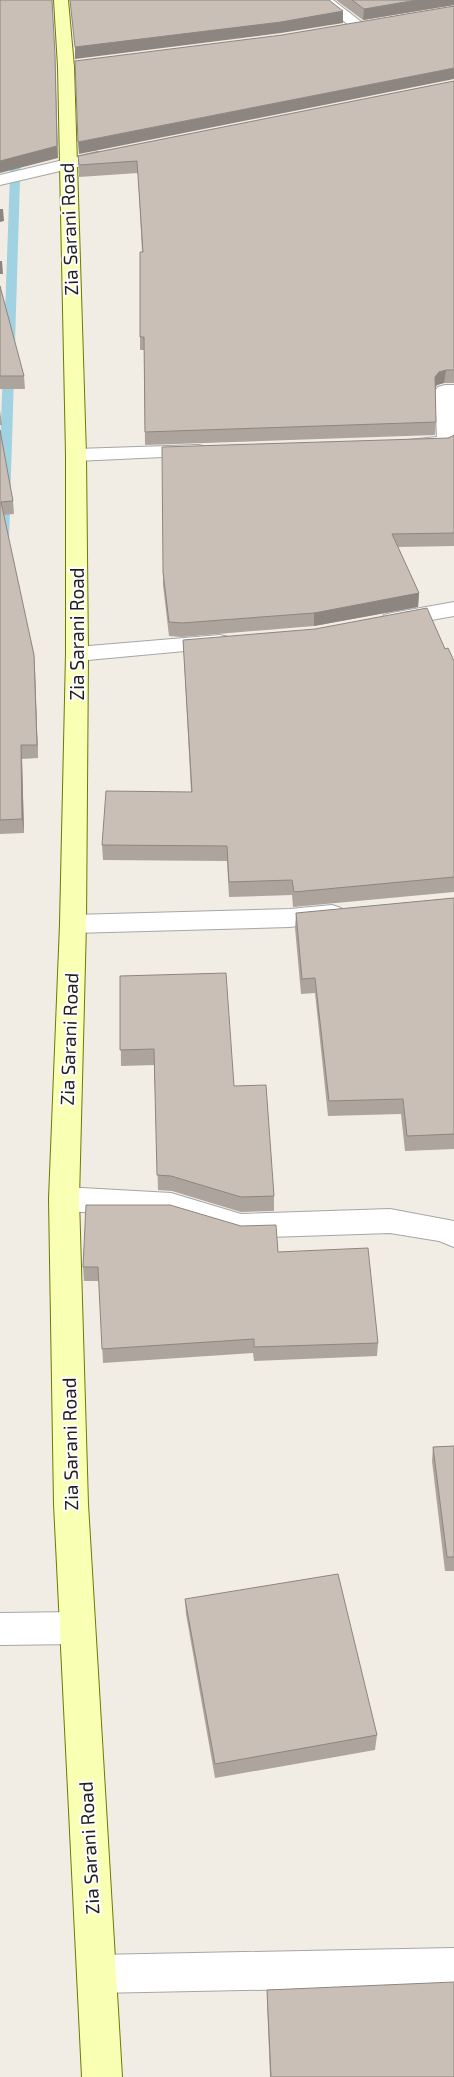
<svg xmlns="http://www.w3.org/2000/svg" width="454" height="2077" font-family="'Exo 2',sans-serif">
<style>
.lines{fill:none;stroke-linecap:round;stroke-linejoin:round}
.stream{fill:#a0d2e2;fill-rule:evenodd}
.minor-casing{stroke:#a6a6a6;stroke-width:2}
.tertiary-casing{stroke:#a6a6a6;stroke-width:2}
.secondary-casing{stroke:#6b7b00;stroke-width:2}
.minor{fill:#fff;fill-rule:evenodd}
.tertiary{fill:#fff;fill-rule:evenodd}
.secondary{fill:#f9ffb3;fill-rule:evenodd}
.wall{fill:#ada49d}
.shaded-wall{fill:#8d8680}
.building{fill:#c9bfb7;stroke:#8d8680}
.labels{text-anchor:middle;stroke-width:4;stroke-linejoin:round;paint-order:stroke}
.street-label{font-size:19px;fill:#1f1f1f;stroke:#fff}
</style>
<rect width="100%" height="100%" fill="#f1ede4"/>
<g class="lines">
<path class="stream" d="M 16,144 L 21,147 L 9,540 L 3,544 L 0,543 L 0,450 L 11,147 Z"/>
<defs>
<path id="minor" d="M 317,0 L 333,0 L 368,27 L 365,30 L 355,30 Z
M 445,385 L 454,385 L 454,447 L 415,450 L 408,448 L 405,444 L 408,440 L 437,437 L 435,391 L 438,387 Z
M 199,445 L 206,447 L 209,451 L 206,455 L 76,461 L 69,459 L 66,455 L 69,451 L 76,449 Z
M 454,602 L 454,616 L 392,627 L 384,625 L 381,620 L 384,615 L 392,613 Z
M 220,635 L 228,637 L 231,642 L 228,647 L 77,661 L 69,659 L 66,654 L 69,649 L 77,647 Z
M 332,905 L 341,908 L 345,914 L 341,920 L 290,927 L 73,933 L 64,930 L 60,924 L 64,918 L 73,915 L 290,909 Z
M 64,1187 L 171,1193 L 241,1214 L 390,1209 L 454,1221 L 454,1247 L 439,1241 L 390,1233 L 241,1238 L 171,1217 L 64,1211 L 54,1207 L 49,1199 L 54,1191 Z
M 77,1612 L 89,1617 L 94,1628 L 89,1639 L 77,1644 L 0,1645 L 0,1613 Z
M 454,1948 L 454,1986 L 96,1993 L 82,1988 L 77,1974 L 82,1960 L 96,1955 Z"/>
<path id="tertiary" d="M 97,152 L 103,153 L 105,157 L 103,161 L 0,185 L 0,175 Z"/>
<path id="secondary" d="M 54,0 L 68,0 L 74,67 L 86,455 L 88,654 L 86,924 L 79,1199 L 88,1504 L 122,2077 L 82,2077 L 54,1504 L 49,1199 L 60,924 L 66,654 L 66,455 L 58,67 Z"/>
</defs>
<use href="#minor" class="minor-casing"/>
<use href="#tertiary" class="tertiary-casing"/>
<use href="#secondary" class="secondary-casing"/>
<use href="#minor" class="minor"/>
<use href="#tertiary" class="tertiary"/>
<use href="#secondary" class="secondary"/>
</g>
<path class="wall" d="M 336,0 L 454,0 L 454,5 L 363,20 Z
M 454,81 L 454,383 L 444,383 L 437,385 L 435,388 L 436,422 L 435,435 L 145,445 L 144,350 L 140,350 L 140,337 L 142,252 L 138,173 L 79,177 L 78,156 Z
M 0,286 L 24,376 L 25,389 L 0,389 Z
M 0,410 L 2,425 L 0,425 Z
M 0,430 L 13,501 L 14,514 L 3,515 L 34,655 L 38,758 L 22,759 L 24,833 L 0,834 Z
M 454,435 L 454,546 L 398,547 L 419,593 L 418,607 L 314,626 L 182,637 L 169,636 L 163,585 L 163,572 Z
M 183,640 L 445,649 L 454,661 L 454,892 L 293,907 L 292,895 L 229,897 L 227,861 L 103,860 L 102,845 L 191,792 Z
M 454,898 L 454,1149 L 405,1151 L 401,1114 L 328,1116 L 315,993 L 301,994 L 295,928 L 296,913 Z
M 120,976 L 234,1086 L 274,1196 L 274,1211 L 241,1212 L 172,1191 L 158,1190 L 154,1065 L 121,1066 Z
M 278,1252 L 378,1343 L 377,1356 L 254,1361 L 253,1353 L 103,1363 L 99,1281 L 84,1281 L 83,1267 Z
M 454,1446 L 454,1571 L 445,1571 L 432,1461 L 433,1447 Z
M 185,1599 L 377,1735 L 375,1750 L 215,1778 L 186,1614 Z
M 267,1990 L 454,2077 L 270,2077 L 267,2001 Z"/>
<path class="shaded-wall" d="M 417,0 L 454,0 L 454,5 L 363,20 L 364,9 Z
M 343,11 L 343,23 L 281,33 L 75,59 L 75,47 Z
M 55,55 L 58,158 L 0,173 L 0,161 Z
M 454,68 L 454,79 L 79,154 L 78,142 Z
M 0,209 L 3,209 L 4,221 L 0,222 Z
M 0,261 L 2,261 L 3,274 L 0,274 Z
M 446,370 L 444,383 L 437,385 L 434,390 L 435,377 L 439,372 Z
M 419,593 L 418,607 L 314,626 L 314,613 Z
M 34,655 L 35,669 L 38,758 L 37,745 Z
M 21,745 L 22,759 L 24,833 L 22,819 Z"/>
<path class="building" d="M 0,0 L 52,0 L 55,55 L 57,146 L 0,161 Z
M 70,0 L 329,0 L 343,11 L 281,22 L 75,47 Z
M 352,0 L 417,0 L 364,9 Z
M 454,6 L 454,68 L 78,142 L 75,61 L 282,35 Z
M 454,81 L 454,370 L 446,370 L 439,372 L 435,377 L 436,422 L 145,432 L 144,337 L 140,337 L 140,252 L 143,252 L 137,161 L 79,165 L 78,156 Z
M 0,286 L 24,376 L 0,376 Z
M 0,430 L 13,501 L 1,502 L 34,655 L 37,745 L 21,745 L 22,819 L 0,820 Z
M 454,435 L 454,533 L 392,534 L 419,593 L 314,613 L 182,623 L 169,622 L 163,572 L 162,447 L 449,438 Z
M 427,608 L 445,649 L 448,648 L 454,661 L 454,877 L 294,892 L 292,880 L 229,882 L 227,846 L 102,845 L 106,791 L 192,792 L 183,640 L 315,629 Z
M 454,898 L 454,1134 L 407,1136 L 403,1099 L 329,1101 L 315,978 L 302,979 L 296,913 Z
M 226,973 L 234,1086 L 266,1085 L 274,1196 L 241,1197 L 171,1176 L 157,1175 L 154,1049 L 120,1050 L 120,976 Z
M 86,1205 L 170,1205 L 241,1226 L 276,1225 L 278,1252 L 368,1248 L 378,1343 L 254,1347 L 254,1339 L 102,1349 L 98,1267 L 83,1267 Z
M 454,1446 L 454,1557 L 447,1557 L 433,1447 Z
M 338,1574 L 377,1735 L 215,1764 L 185,1599 Z
M 454,1982 L 454,2077 L 271,2077 L 267,1990 Z"/>
<g class="labels">
<g class="street-label">
<text transform="translate(69 229) rotate(-92)" y="7">Zia Sarani Road</text>
<text transform="translate(77 634) rotate(-90)" y="7">Zia Sarani Road</text>
<text transform="translate(69 1039) rotate(-88)" y="7">Zia Sarani Road</text>
<text transform="translate(70 1444) rotate(-91)" y="7">Zia Sarani Road</text>
<text transform="translate(89 1848) rotate(-93)" y="7">Zia Sarani Road</text>
</g>
</g>
</svg>
